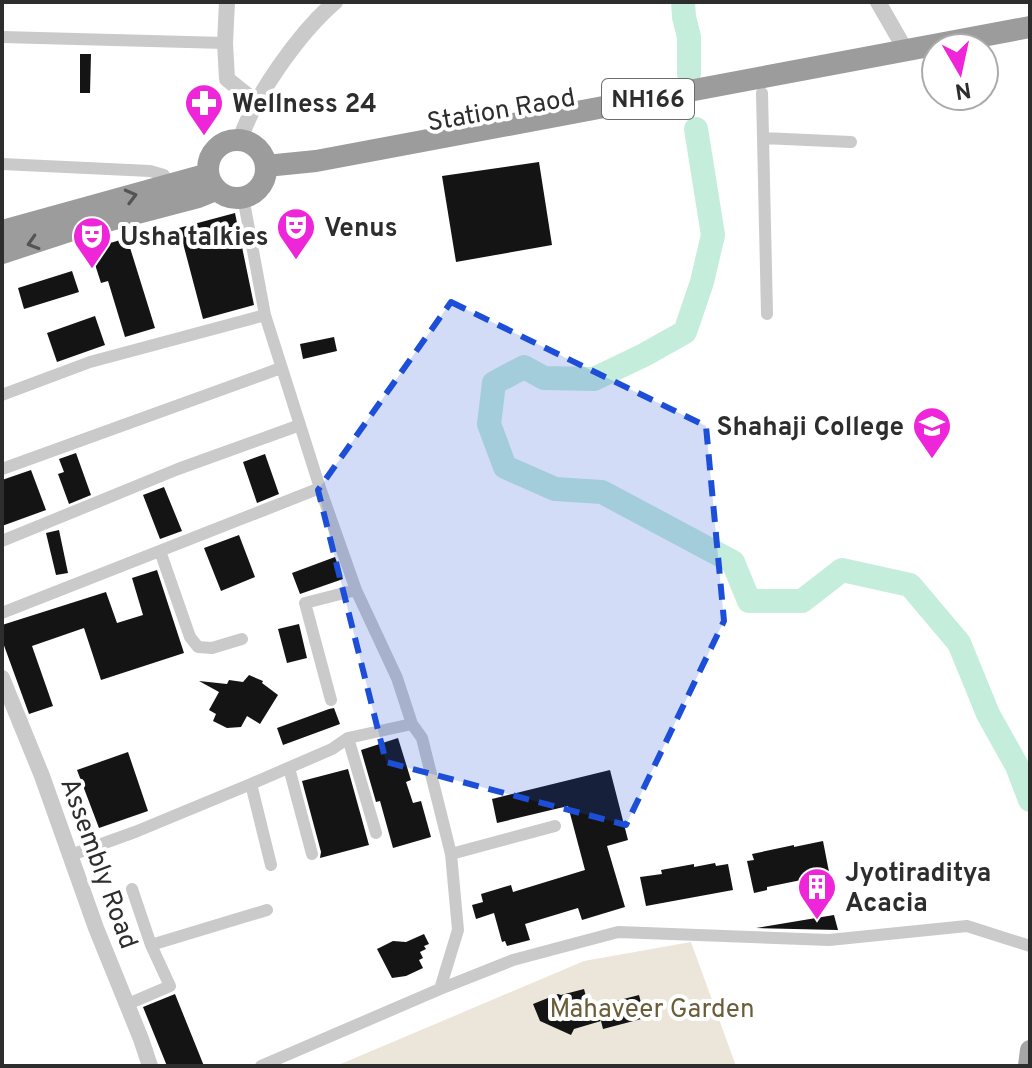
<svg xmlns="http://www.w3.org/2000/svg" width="1032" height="1068" font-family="Overpass,sans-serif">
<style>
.green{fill:#ece5da}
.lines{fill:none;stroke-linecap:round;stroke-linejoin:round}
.river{stroke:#c5eddc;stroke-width:24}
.building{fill:#141414}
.minor{stroke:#cacaca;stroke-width:12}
.tertiary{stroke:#cacaca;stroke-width:16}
.primary{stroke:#a5a5a5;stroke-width:20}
.trunk{stroke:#9c9c9c;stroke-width:22}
.oneway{stroke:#545454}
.marked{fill:#1d4ed8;fill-opacity:0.2;stroke:#1d4ed8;stroke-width:6;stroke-dasharray:16 10;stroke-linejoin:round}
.labels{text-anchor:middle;stroke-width:8;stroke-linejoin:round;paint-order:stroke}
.shield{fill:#fff;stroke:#6c6c6c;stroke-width:2}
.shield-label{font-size:24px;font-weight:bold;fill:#2d2d2d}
.poi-label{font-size:26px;font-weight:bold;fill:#2d2d2d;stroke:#fff;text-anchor:start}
.street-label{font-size:26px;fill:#2d2d2d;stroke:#fff}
.park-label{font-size:26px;fill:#6b5d39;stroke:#fff}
</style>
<rect width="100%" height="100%" fill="#fff"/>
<path class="green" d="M 691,942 L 736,1066 L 336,1066 L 584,961 Z"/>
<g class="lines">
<path class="river" d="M 683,2 L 684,17 L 689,37 L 689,74
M 696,129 L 713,235 L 702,282 L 685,332 L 644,355 L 594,379 L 544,378 L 524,367 L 494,383 L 489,424 L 505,467 L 555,489 L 602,492 L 733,562 L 749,601 L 802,601 L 842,570 L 910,585 L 959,643 L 988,714 L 1017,766 L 1030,800"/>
</g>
<path class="building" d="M 80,54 L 91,54 L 90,93 L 80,93 Z
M 539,162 L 552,245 L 456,262 L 442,176 Z
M 235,213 L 254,305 L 203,319 L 179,228 Z
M 127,238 L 155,328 L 125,337 L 108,281 L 101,283 L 90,249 Z
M 72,271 L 79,292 L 24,309 L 18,288 Z
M 95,316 L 105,345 L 57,362 L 47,333 Z
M 334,337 L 337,351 L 303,359 L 300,344 Z
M 76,453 L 91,495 L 69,504 L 58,474 L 64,472 L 59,459 Z
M 265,454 L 279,494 L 257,503 L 243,462 Z
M 31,470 L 46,510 L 2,526 L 2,480 Z
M 164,487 L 182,531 L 160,539 L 143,495 Z
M 59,530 L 68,573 L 56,575 L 46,533 Z
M 239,535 L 255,577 L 221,591 L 204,548 Z
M 335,557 L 343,579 L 300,594 L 292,573 Z
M 157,570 L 184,653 L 101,680 L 84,628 L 32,646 L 53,706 L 29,714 L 2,640 L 2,625 L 106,592 L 117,623 L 143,615 L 132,578 Z
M 299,624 L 307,658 L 287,663 L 278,629 Z
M 249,675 L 263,681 L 262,683 L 278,695 L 260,724 L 247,716 L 241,727 L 227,728 L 213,721 L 216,714 L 209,710 L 219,692 L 199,681 L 227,684 L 229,680 L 243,682 Z
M 334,708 L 340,724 L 283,745 L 277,728 L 329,709 Z
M 398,738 L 411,780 L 406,782 L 413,803 L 421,801 L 431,837 L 393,848 L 380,801 L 376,802 L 361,750 Z
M 128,752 L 148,811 L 99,828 L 77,770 Z
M 348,769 L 369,845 L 320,858 L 321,852 L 302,781 Z
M 610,770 L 628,840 L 607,846 L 625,907 L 582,920 L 578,908 L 525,924 L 530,940 L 507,946 L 505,941 L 502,942 L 494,913 L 476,919 L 472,905 L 483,902 L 481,894 L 511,885 L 513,892 L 585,870 L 568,806 L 497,823 L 492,799 Z
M 823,841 L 830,877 L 812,881 L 811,878 L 767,887 L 767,890 L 754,893 L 747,861 L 754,860 L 752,854 L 794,845 L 794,847 Z
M 715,863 L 716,866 L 728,864 L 733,890 L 646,906 L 640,877 L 662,874 L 661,870 L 694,864 L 694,867 Z
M 834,915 L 838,930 L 756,928 Z
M 424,934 L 429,944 L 424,946 L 426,949 L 420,952 L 423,958 L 419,960 L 423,968 L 406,976 L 392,978 L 377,949 L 393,941 L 406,942 Z
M 584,989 L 589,1008 L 639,995 L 645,1018 L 603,1029 L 601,1021 L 574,1029 L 571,1035 L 540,1021 L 533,1004 L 558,994 L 561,995 Z
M 175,994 L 204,1066 L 167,1066 L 143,1007 Z"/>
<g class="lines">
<path class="minor" d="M 2,37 L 225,43
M 762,93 L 767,314
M 763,138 L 851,142
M 2,164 L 150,171 L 164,175 L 170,185
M 2,395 L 90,362 L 265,315
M 2,469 L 281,368
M 320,488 L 356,590 L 305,603 L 331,700
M 2,541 L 178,469 L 300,425
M 160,551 L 190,637 L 198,647 L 212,648 L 242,639
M 356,590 L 397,678 L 412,724
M 2,613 L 320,488 L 265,315 L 243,197
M 348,738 L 376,833
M 289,768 L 312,854
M 251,784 L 271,865
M 451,854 L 555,826
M 71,855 L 135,832 L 251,784 L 332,749 L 348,738 L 412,724 L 422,738 L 451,854 L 458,930 L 440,989
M 151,945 L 267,910
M 128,1004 L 170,986 L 151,945 L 132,889
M 261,1066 L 440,989 L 513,960 L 618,932 L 829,940 L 967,926 L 1030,946"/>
<path class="tertiary" d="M 227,2 L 225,43 L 227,79 L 257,103
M 878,2 L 905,49
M 240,140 C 254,96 300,32 335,2
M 2,678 L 42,776 L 96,928 L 141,1039 L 150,1066"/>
<path class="primary" d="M 1028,1066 L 1030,1050"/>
<path class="trunk" d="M208 169a29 29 0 1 1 58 0a29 29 0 1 1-58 0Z
M 266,166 L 316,161 L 1030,27
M 2,231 L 208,174
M 2,253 L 72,230 L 198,197 L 215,190"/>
</g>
<defs><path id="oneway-chevron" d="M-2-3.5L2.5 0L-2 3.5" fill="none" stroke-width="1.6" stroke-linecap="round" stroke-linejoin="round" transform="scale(2)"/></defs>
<g class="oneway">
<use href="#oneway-chevron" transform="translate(131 196) rotate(-15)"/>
<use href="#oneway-chevron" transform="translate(33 243) rotate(163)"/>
</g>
<path class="marked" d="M 451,302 L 706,426 L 724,621 L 626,825 L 386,762 L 318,490 Z"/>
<defs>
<symbol id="pharmacy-pin" viewBox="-11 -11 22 30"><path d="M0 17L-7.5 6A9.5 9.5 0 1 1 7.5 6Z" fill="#ee25d9" stroke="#fff"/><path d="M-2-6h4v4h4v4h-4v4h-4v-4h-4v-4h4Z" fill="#fff"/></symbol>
<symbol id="theatre-pin" viewBox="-11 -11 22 30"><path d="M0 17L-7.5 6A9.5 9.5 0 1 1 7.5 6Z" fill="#ee25d9" stroke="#fff"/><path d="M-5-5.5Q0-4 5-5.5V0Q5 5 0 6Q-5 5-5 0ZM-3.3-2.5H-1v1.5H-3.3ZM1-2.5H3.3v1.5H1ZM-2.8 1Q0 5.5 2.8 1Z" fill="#fff"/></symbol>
<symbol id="university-pin" viewBox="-11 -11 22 30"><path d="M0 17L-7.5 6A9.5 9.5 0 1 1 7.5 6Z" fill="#ee25d9" stroke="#fff"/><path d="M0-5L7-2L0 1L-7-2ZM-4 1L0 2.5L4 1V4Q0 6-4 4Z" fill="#fff"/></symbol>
<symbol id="building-pin" viewBox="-11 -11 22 30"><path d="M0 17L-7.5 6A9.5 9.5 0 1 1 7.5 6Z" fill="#ee25d9" stroke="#fff"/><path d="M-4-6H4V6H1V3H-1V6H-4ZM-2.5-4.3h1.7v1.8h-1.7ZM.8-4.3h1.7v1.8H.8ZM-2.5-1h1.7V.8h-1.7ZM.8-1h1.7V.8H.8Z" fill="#fff"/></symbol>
</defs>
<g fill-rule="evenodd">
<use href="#pharmacy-pin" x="182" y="81" width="44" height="60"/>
<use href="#theatre-pin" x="274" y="205" width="44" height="60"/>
<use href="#theatre-pin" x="70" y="214" width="44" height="60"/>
<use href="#university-pin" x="910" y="404" width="44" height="60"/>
<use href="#building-pin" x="795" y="865" width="44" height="60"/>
</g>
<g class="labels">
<rect class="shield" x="602" y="79" width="92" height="40" rx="6"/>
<g class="shield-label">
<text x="648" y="107">NH166</text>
</g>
<g class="poi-label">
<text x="232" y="112">Wellness 24</text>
<text x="324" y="236">Venus</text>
<text x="120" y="245">Usha talkies</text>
<text x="904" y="435" text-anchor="end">Shahaji College</text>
<text x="845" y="881">Jyotiraditya<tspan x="845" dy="30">Acacia</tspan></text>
</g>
<g class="street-label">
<text transform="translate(501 109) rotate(-10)" y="9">Station Raod</text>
<text transform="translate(100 863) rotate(70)" y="9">Assembly Road</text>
</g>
<g class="park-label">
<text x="652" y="1017">Mahaveer Garden</text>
</g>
</g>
<rect width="1032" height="1068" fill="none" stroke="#2d2d2d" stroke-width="8"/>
<g transform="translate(960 72) rotate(171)"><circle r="38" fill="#ffffff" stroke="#ababab" stroke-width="2"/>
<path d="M0-6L14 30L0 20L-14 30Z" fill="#ee25d9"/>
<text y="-12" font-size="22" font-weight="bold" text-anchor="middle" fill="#2d2d2d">N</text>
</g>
</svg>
